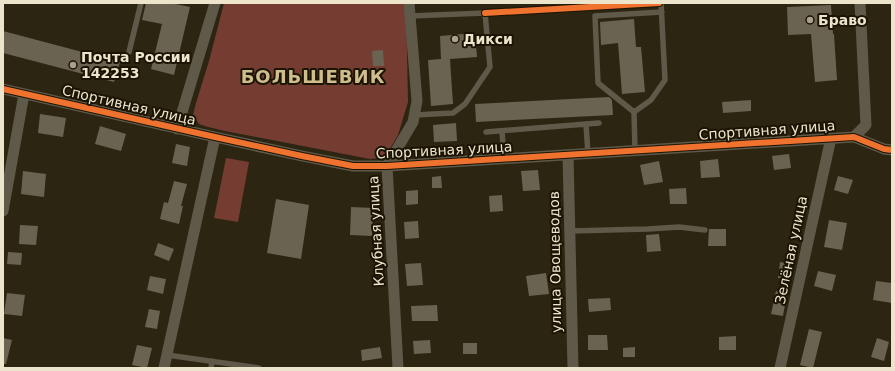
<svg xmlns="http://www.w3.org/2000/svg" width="895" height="371" font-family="'DejaVu Sans',sans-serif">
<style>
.green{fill:#753c32}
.building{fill:#6a6351}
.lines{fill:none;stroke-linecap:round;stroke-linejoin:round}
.service{stroke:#5f5949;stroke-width:5.5}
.minor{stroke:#5f5949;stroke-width:11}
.cycleway-casing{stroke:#1b1403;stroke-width:8}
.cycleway{stroke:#ef722f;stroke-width:6}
.poi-dot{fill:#a9a18b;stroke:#1b1403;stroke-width:1.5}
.labels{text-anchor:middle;stroke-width:4;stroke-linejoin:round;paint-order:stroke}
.poi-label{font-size:14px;font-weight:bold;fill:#ede4cc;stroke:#1b1403;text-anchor:start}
.street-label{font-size:14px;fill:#ede4cc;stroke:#1b1403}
.district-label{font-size:18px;font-weight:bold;letter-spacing:1px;fill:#d0bd8e;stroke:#1b1403}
</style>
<rect width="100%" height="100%" fill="#2c2512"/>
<path class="green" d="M 224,3 L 406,3 L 408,102 L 398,135 L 388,152 L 379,158 L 370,159 L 225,131 L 208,127 L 199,124 L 193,115 L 196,103 L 209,61 Z
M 226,158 L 249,162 L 238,222 L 214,218 Z"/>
<path class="building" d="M 146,3 L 171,3 L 190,7 L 174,75 L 151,69 L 162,24 L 142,20 Z
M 831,5 L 833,34 L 834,34 L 837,80 L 815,82 L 811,34 L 788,35 L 787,7 Z
M 634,19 L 636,47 L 641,47 L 645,92 L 622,94 L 618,43 L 601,45 L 600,22 Z
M 3,31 L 120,62 L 114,82 L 3,53 Z
M 475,33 L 477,57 L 450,59 L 453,104 L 431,106 L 428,60 L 441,59 L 440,36 Z
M 383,50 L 384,66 L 373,66 L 372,51 Z
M 609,97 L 612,100 L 613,115 L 476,122 L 475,104 Z
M 751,100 L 751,111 L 723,113 L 722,102 Z
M 40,114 L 66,118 L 63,137 L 38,133 Z
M 456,123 L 457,141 L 434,142 L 433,125 Z
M 100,126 L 126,134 L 121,151 L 95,144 Z
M 176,144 L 190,147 L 187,166 L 172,163 Z
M 789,154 L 791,168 L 774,170 L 772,156 Z
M 718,159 L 720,177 L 701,178 L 700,161 Z
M 659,161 L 663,182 L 644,185 L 640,165 Z
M 538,170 L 540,190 L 523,191 L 521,171 Z
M 23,171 L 46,174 L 44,197 L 21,194 Z
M 441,176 L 442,188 L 432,188 L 432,177 Z
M 838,176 L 853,180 L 848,194 L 834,190 Z
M 174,181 L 187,184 L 181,206 L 183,206 L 179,224 L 160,219 L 164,202 L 168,203 Z
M 686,188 L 687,204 L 670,204 L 669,189 Z
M 418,190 L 418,204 L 406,205 L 406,191 Z
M 502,195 L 503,211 L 490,212 L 489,196 Z
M 276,199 L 309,205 L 301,259 L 267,253 Z
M 351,207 L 373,208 L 372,236 L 350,235 Z
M 829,220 L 847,223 L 842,250 L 824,247 Z
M 418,221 L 419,238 L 405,239 L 404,222 Z
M 20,225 L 38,226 L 36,245 L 19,244 Z
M 709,229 L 726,229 L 726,246 L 708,246 Z
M 659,234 L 661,251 L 647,252 L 646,235 Z
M 158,243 L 174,249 L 169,261 L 154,255 Z
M 8,252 L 22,253 L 21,265 L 7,264 Z
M 780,262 L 791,264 L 789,279 L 778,278 Z
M 421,263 L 423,285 L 407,286 L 405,264 Z
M 818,271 L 836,275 L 832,291 L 814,286 Z
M 546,273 L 549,294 L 529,296 L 526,276 Z
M 150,276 L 166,279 L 163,294 L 147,290 Z
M 876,281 L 892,283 L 892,303 L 873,300 Z
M 776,291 L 787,293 L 783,316 L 771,314 Z
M 7,293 L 25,295 L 22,316 L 4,314 Z
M 610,298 L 611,310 L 589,312 L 588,299 Z
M 437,305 L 438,321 L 412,321 L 411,306 Z
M 149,309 L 160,311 L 157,329 L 145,327 Z
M 809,329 L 822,332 L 813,368 L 800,365 Z
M 588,335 L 607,335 L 608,350 L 588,350 Z
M 736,336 L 736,350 L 719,350 L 719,337 Z
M 3,338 L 12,340 L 6,364 L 3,364 Z
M 877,338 L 889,342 L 884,361 L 871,357 Z
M 430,340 L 431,353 L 414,354 L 413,341 Z
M 463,343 L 477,343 L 477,354 L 463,354 Z
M 137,345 L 152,348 L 147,368 L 132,365 Z
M 380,347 L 382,358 L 362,361 L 361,350 Z
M 635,347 L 635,357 L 623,357 L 623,348 Z"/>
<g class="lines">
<path class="service" d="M 410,16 L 485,13 L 490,67 L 465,104 L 453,113 L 414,115
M 129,52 L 141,3
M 634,112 L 598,83 L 595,16 L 662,12
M 586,124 L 588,154
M 502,131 L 504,159
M 486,132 L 599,123
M 635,151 L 634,112 L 651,100 L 665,80 L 661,3
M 569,231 L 648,229 L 679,227 L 705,230
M 167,355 L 259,368
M 211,368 L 212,361"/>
<path class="minor" d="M 3,89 L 215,137 L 302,156 L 353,166 L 387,166 L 854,137 L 884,149 L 892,150
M 177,129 L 215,3
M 854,137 L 866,125 L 860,3
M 568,155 L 573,368
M 3,211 L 24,94
M 164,368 L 215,137
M 398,368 L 387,166 L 413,122 L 417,101 L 409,3
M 780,368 L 831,138"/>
<defs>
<path id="cycleway" d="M 485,13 L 659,3
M 3,89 L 215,137 L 302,156 L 353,166 L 387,166 L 854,137 L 884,149 L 892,150"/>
</defs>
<use href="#cycleway" class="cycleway-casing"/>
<use href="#cycleway" class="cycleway"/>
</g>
<g class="poi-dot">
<circle cx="810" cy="20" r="4"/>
<circle cx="455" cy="39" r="4"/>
<circle cx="73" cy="65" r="4"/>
</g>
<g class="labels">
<g class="poi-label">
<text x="818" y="25">Браво</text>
<text x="463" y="44">Дикси</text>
<text x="81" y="62">Почта России<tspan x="81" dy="16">142253</tspan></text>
</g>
<g class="street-label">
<text transform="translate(129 105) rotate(13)" y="5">Спортивная улица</text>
<text transform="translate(767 130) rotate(-4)" y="5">Спортивная улица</text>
<text transform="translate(444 150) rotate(-3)" y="5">Спортивная улица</text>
<text transform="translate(376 231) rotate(-93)" y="5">Клубная улица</text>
<text transform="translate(791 250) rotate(-78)" y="5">Зелёная улица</text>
<text transform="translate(555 262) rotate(-91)" y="5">улица Овощеводов</text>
</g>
<g class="district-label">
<text x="313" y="83">БОЛЬШЕВИК</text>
</g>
</g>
<rect width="895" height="371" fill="none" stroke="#ede4cc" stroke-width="8"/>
</svg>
